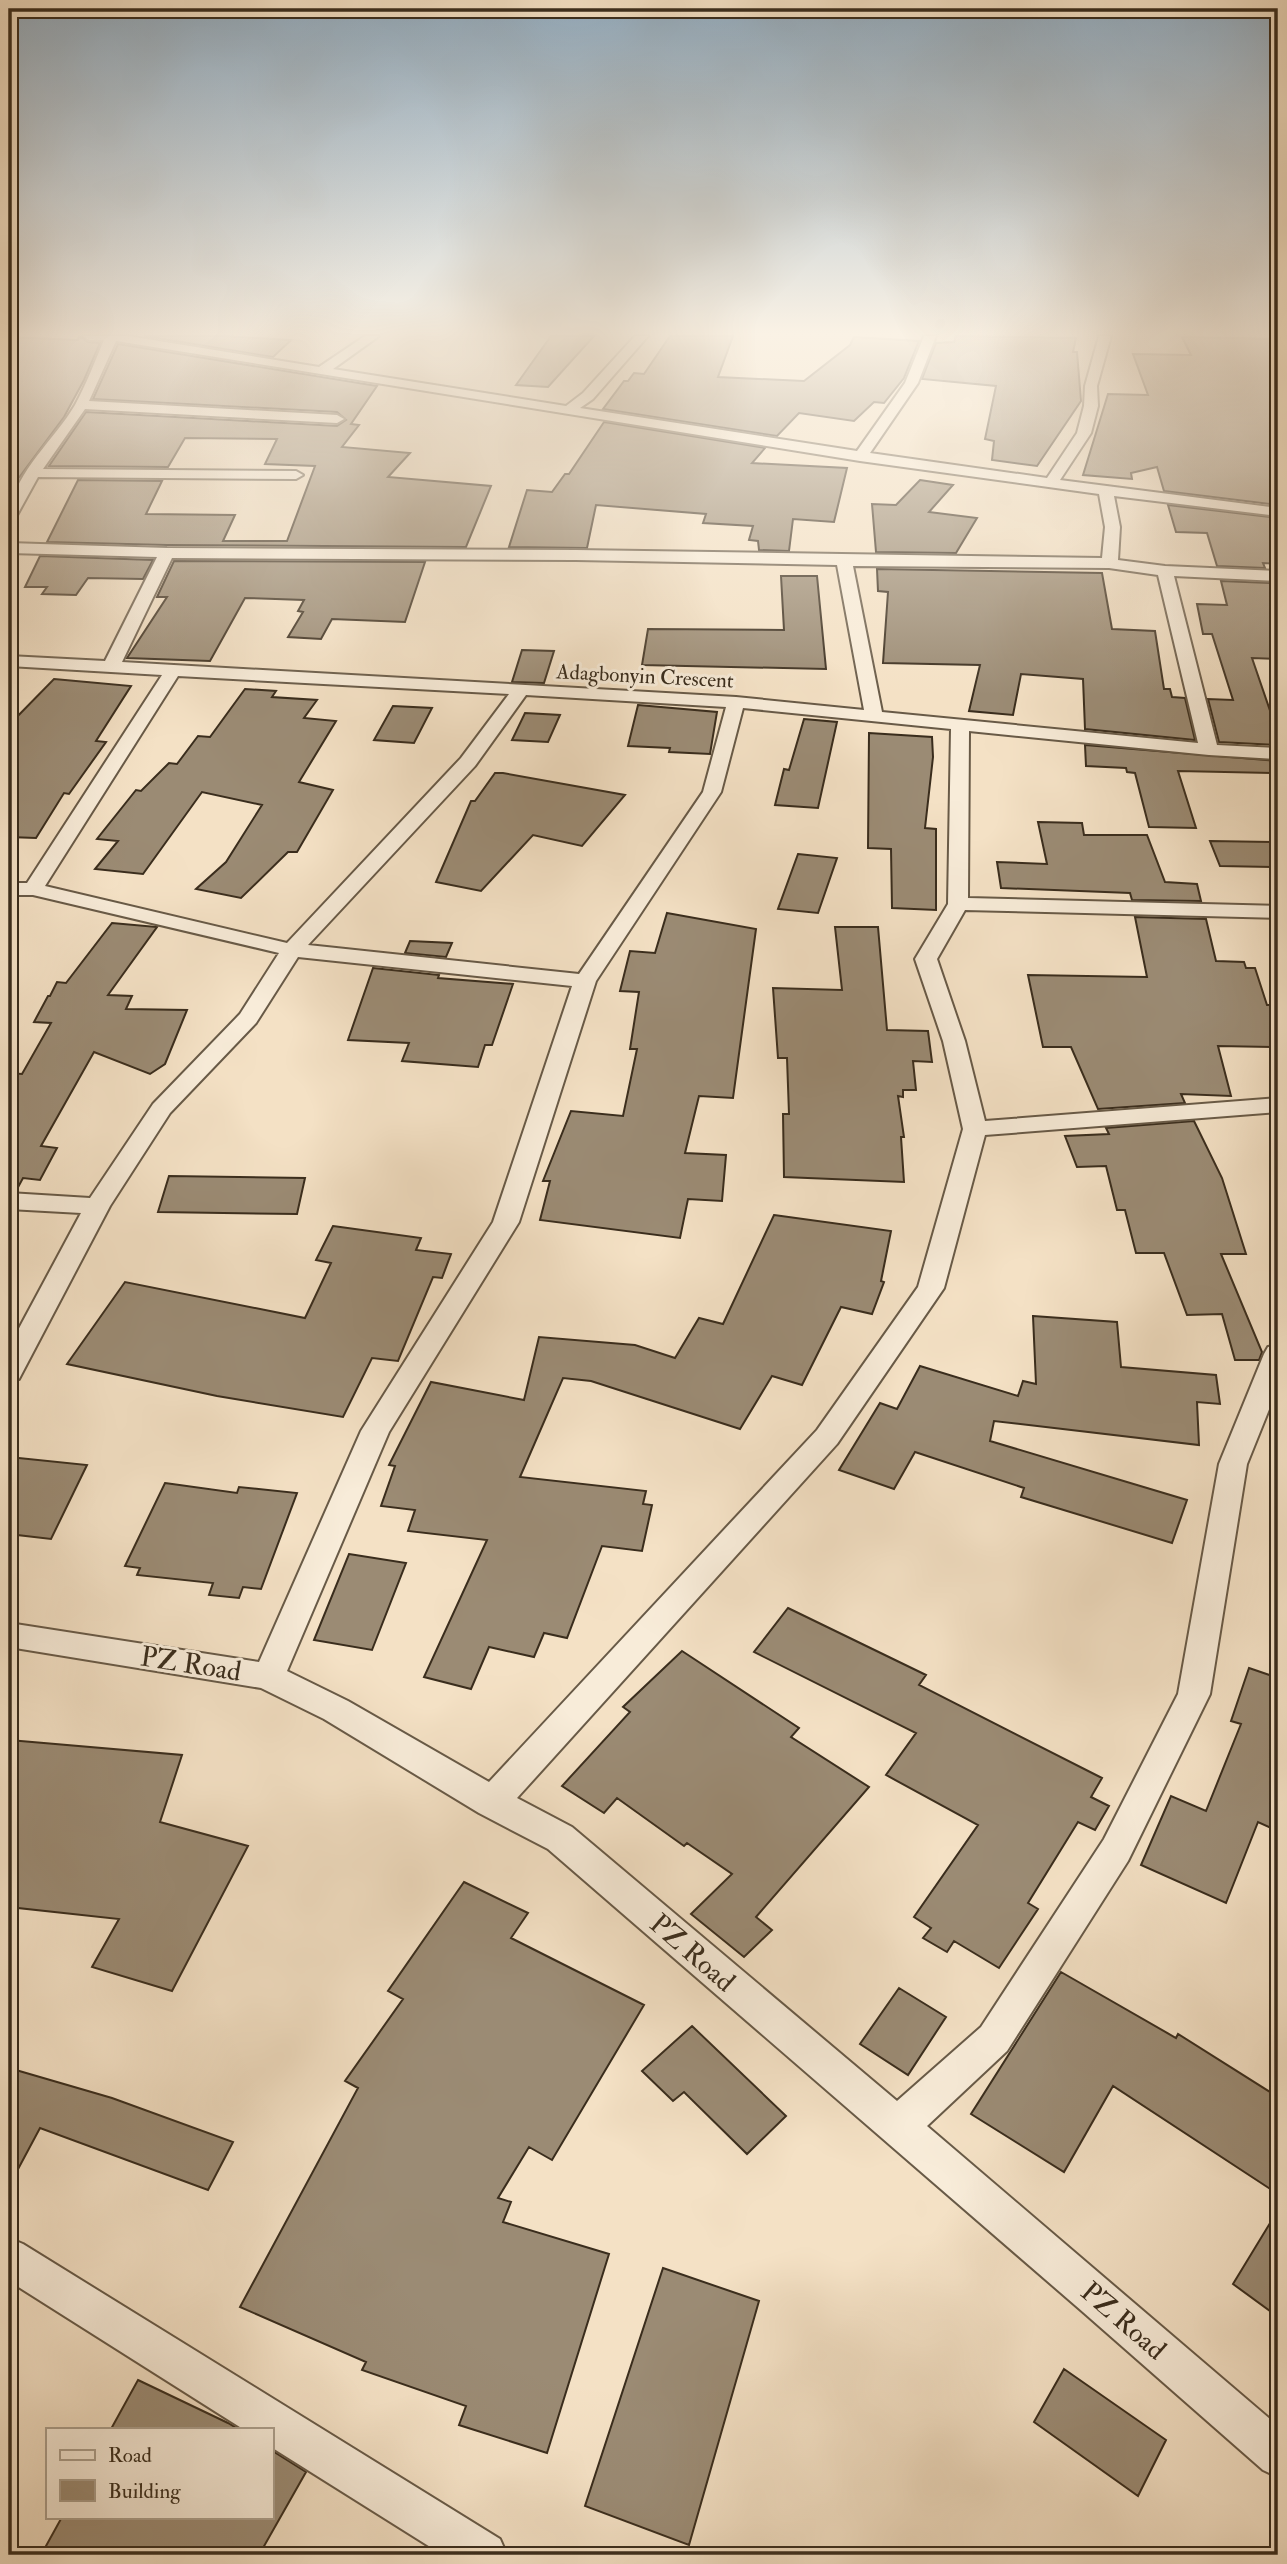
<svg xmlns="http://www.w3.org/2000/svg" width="1287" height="2564" font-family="'IM FELL Double Pica',serif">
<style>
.building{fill:#9b8b74;stroke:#3a2d1d;stroke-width:2}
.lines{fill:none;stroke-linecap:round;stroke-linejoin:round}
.minor-casing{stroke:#685a47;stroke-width:4}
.minor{fill:#f8ecd9;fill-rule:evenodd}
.labels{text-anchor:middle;stroke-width:6;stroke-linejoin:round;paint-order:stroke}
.far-street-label{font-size:21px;fill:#3a2d1d;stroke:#f8ecd9}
.near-street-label{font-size:28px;fill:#3a2d1d;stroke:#f8ecd9}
</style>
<rect width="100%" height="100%" fill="#f4e1c5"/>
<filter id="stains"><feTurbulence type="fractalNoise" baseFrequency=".00286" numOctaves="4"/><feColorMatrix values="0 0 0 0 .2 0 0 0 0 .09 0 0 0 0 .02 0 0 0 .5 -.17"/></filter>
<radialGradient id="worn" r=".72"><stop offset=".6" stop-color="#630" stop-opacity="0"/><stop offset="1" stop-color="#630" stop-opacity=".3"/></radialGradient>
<path class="building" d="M 79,336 L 88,342 L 100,343 L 84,380 L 64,417 L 9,491 L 9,337 L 78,340 Z
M 144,336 L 224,336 L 291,340 L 273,357 Z
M 551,336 L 594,336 L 548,387 L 516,385 Z
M 670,336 L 733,336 L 718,377 L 804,381 L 850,345 L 854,337 L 919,341 L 904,378 L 884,403 L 874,402 L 854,421 L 799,413 L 777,436 L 603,409 L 624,381 L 628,381 L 634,373 L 644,374 Z
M 956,336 L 1076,338 L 1073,352 L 1077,352 L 1081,401 L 1037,466 L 992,460 L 994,441 L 985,439 L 996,386 L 922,379 L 936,343 L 954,342 Z
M 1182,337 L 1278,339 L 1278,505 L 1164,491 L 1157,467 L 1131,473 L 1132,479 L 1083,475 L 1108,394 L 1148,395 L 1133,354 L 1191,355 Z
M 118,344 L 377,386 L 351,424 L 359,425 L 342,447 L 410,453 L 388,477 L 491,486 L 466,547 L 167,545 L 47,542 L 78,480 L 162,481 L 146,514 L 235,515 L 223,541 L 287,541 L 315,466 L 265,464 L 277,439 L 185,438 L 168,467 L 49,466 L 86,412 L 337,426 L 346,420 L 337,412 L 93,399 Z
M 604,422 L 765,448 L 752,463 L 847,468 L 834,522 L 793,519 L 789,551 L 759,550 L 758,541 L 749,540 L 753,526 L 703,523 L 706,514 L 596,505 L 587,548 L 509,547 L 527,490 L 552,492 L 565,474 L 569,474 Z
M 920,480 L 953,485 L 929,512 L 977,518 L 956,553 L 876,552 L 872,504 L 896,505 Z
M 1168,505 L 1278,518 L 1278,564 L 1263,563 L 1265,568 L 1217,566 L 1207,533 L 1176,532 Z
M 40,556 L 153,560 L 143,579 L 88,578 L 76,595 L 42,594 L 47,587 L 25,587 Z
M 174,561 L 425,562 L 405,622 L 332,619 L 321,639 L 288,637 L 303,612 L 298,611 L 304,600 L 245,598 L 210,661 L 127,658 L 167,597 L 157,597 Z
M 877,569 L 1102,573 L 1112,629 L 1155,631 L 1164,689 L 1170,689 L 1172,697 L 1185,698 L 1195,740 L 1085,729 L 1083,679 L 1021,674 L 1013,715 L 969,711 L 980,665 L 883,663 L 888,592 L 878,591 Z
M 781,576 L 817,576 L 826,669 L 642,665 L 648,629 L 784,630 Z
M 1221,581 L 1270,583 L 1278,606 L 1278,659 L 1252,658 L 1278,734 L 1278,745 L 1219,742 L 1208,699 L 1233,700 L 1212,634 L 1203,634 L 1197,604 L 1227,605 Z
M 522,650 L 554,651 L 544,683 L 512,682 Z
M 54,679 L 131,686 L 96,741 L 106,742 L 69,794 L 64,793 L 36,838 L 9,837 L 9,725 Z
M 245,689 L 276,691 L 272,697 L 317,700 L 304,718 L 336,721 L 299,782 L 333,790 L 297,852 L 288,852 L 241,898 L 196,889 L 226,862 L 262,805 L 202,792 L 143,874 L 95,869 L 118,841 L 97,839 L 136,790 L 141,791 L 169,763 L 177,764 L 198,736 L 210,737 Z
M 638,705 L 717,712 L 710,754 L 669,752 L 670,748 L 628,746 Z
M 393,706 L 432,708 L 414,743 L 374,740 Z
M 525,713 L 560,715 L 548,742 L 512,740 Z
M 804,719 L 837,722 L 818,808 L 775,805 L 784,769 L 789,770 Z
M 869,733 L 932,737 L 933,757 L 925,828 L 936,829 L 936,910 L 892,908 L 891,849 L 868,848 Z
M 1085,745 L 1278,761 L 1278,773 L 1178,771 L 1196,828 L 1149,827 L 1135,773 L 1127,772 L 1126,768 L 1086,766 Z
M 495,773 L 503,773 L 625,795 L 582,846 L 533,835 L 481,891 L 436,882 L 471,801 L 475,801 Z
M 1038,822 L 1082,823 L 1084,835 L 1147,835 L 1165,882 L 1197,884 L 1201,901 L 1132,900 L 1130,893 L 1001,888 L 997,862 L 1047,864 Z
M 1210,841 L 1278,842 L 1278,867 L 1220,866 Z
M 798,854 L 837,858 L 818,913 L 778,909 Z
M 667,913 L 756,929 L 733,1098 L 699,1096 L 685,1153 L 726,1155 L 722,1201 L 688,1199 L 680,1238 L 540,1220 L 550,1181 L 543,1181 L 571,1111 L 623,1116 L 637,1049 L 630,1049 L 639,992 L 620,991 L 630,951 L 655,953 Z
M 1135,917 L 1206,919 L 1216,961 L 1244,962 L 1246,968 L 1255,968 L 1267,1005 L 1272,1005 L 1278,1024 L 1278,1047 L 1218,1046 L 1231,1096 L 1181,1094 L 1185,1103 L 1098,1109 L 1071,1047 L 1043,1047 L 1028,975 L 1147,977 Z
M 112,923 L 157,927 L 108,995 L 132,996 L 126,1009 L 187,1010 L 165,1064 L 150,1074 L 94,1052 L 41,1146 L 57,1148 L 40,1180 L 23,1178 L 16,1191 L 9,1191 L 9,1073 L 22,1074 L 51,1023 L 34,1022 L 48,996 L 50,996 L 57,982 L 66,983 Z
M 835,927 L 878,927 L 887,1030 L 928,1031 L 932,1062 L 913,1061 L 916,1090 L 903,1090 L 903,1097 L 898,1096 L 904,1137 L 901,1137 L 904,1182 L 784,1177 L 783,1114 L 789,1114 L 787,1058 L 778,1058 L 773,988 L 842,990 Z
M 410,941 L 452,943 L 446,957 L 405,953 Z
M 373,968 L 439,975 L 438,978 L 513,984 L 492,1045 L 485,1045 L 478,1067 L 402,1061 L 409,1043 L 348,1040 Z
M 1194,1121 L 1222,1178 L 1246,1254 L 1221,1254 L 1262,1352 L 1259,1360 L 1235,1360 L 1222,1314 L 1187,1315 L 1164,1253 L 1136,1253 L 1125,1210 L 1117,1210 L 1106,1166 L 1077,1167 L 1065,1136 L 1109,1134 L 1106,1128 Z
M 169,1176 L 305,1178 L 297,1214 L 158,1212 Z
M 774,1215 L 891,1231 L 881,1281 L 884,1282 L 872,1314 L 841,1307 L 802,1385 L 772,1376 L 740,1429 L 591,1381 L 563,1378 L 520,1477 L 646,1491 L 643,1504 L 652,1505 L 642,1551 L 602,1546 L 567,1638 L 544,1633 L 534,1657 L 489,1647 L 471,1689 L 424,1677 L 487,1540 L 408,1531 L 415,1510 L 381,1506 L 395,1466 L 389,1465 L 431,1382 L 524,1400 L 539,1337 L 635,1345 L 675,1358 L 699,1318 L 723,1324 Z
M 333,1226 L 421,1238 L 416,1250 L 451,1254 L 442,1278 L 433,1277 L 398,1361 L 372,1358 L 343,1417 L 217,1396 L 67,1364 L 125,1282 L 305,1318 L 331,1263 L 316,1260 Z
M 1033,1316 L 1117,1322 L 1121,1367 L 1216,1375 L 1220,1404 L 1197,1402 L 1199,1445 L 994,1421 L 990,1441 L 1187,1500 L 1172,1543 L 1021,1497 L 1024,1488 L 915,1452 L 894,1489 L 839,1470 L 880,1403 L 897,1409 L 920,1366 L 1018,1396 L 1023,1381 L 1036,1384 Z
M 9,1457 L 87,1465 L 51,1539 L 9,1534 Z
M 165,1483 L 237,1493 L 239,1487 L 297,1493 L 261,1589 L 243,1587 L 239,1598 L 209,1595 L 213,1583 L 137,1575 L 140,1568 L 125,1566 Z
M 349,1554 L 406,1563 L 372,1650 L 314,1640 Z
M 788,1608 L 926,1675 L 919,1685 L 1102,1778 L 1091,1797 L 1109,1806 L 1095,1830 L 1078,1822 L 1028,1903 L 1038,1909 L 999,1968 L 954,1941 L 947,1952 L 923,1938 L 931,1928 L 914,1917 L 978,1825 L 886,1775 L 916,1733 L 754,1652 Z
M 682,1651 L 799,1728 L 791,1737 L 869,1787 L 756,1917 L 772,1930 L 744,1957 L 691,1914 L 732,1874 L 687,1843 L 684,1846 L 617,1798 L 604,1813 L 562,1786 L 630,1712 L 623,1707 Z
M 1249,1668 L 1278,1678 L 1278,1831 L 1258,1822 L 1226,1903 L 1141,1865 L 1171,1796 L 1206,1811 L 1241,1724 L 1231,1721 Z
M 9,1740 L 182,1755 L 160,1822 L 248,1846 L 172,1991 L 92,1967 L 119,1919 L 9,1907 Z
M 464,1882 L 528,1913 L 511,1938 L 644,2005 L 552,2160 L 529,2147 L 498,2198 L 511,2202 L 503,2222 L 609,2254 L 547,2453 L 459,2425 L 466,2406 L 362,2370 L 366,2362 L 240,2307 L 358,2088 L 345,2081 L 403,1999 L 388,1991 Z
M 1061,1972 L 1176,2038 L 1178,2034 L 1278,2097 L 1278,2194 L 1113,2086 L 1064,2172 L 971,2114 Z
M 899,1988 L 946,2017 L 908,2075 L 860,2044 Z
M 692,2026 L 786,2116 L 747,2154 L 684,2092 L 673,2101 L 642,2071 Z
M 9,2068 L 112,2098 L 233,2142 L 208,2190 L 40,2128 L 9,2186 Z
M 1278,2210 L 1278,2317 L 1233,2284 Z
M 663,2268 L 759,2301 L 689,2545 L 585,2506 Z
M 1064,2369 L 1166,2440 L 1138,2496 L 1034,2422 Z
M 138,2380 L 228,2423 L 238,2429 L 111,2429 Z
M 271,2450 L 306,2472 L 259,2555 L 41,2555 L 62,2517 L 271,2517 Z"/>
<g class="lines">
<defs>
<path id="minor" d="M 83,336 L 128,336 L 319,367 L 365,336 L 379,336 L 333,369 L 566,406 L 583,393 L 635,336 L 648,336 L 593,399 L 580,408 L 857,451 L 905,383 L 924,336 L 936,336 L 918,383 L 870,453 L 1047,478 L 1077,433 L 1084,406 L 1085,386 L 1099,336 L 1111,336 L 1097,386 L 1098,406 L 1091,433 L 1060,480 L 1278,508 L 1278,516 L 1114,496 L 1120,527 L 1118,560 L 1165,566 L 1278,571 L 1278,581 L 1174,576 L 1217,745 L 1278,748 L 1278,759 L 1209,755 L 969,731 L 968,898 L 1278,906 L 1278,918 L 965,910 L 937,959 L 965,1041 L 985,1121 L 1278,1098 L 1278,1112 L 985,1135 L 944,1288 L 837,1444 L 517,1798 L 572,1827 L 897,2101 L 981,2027 L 1104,1839 L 1178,1694 L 1219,1464 L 1264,1354 L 1268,1347 L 1278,1345 L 1278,1387 L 1247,1464 L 1210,1694 L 1128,1861 L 1007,2051 L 927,2126 L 1278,2426 L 1278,2477 L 1263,2470 L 1083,2312 L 548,1849 L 479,1813 L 324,1719 L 261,1688 L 9,1647 L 9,1623 L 259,1662 L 361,1431 L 493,1222 L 572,986 L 298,957 L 256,1023 L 170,1113 L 110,1206 L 19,1379 L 9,1381 L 9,1347 L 81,1213 L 9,1209 L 9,1193 L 90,1198 L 153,1104 L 240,1014 L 279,953 L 33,895 L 9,895 L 9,883 L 27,883 L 162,675 L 9,666 L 9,656 L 105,661 L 157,557 L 9,553 L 9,543 L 167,548 L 576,550 L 1102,558 L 1105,527 L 1099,494 L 860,461 L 116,341 L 89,401 L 337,415 L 344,419 L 337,423 L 85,409 L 43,469 L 296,471 L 303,475 L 296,479 L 38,477 L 16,517 L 9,521 C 9,477 53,442 75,405 C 86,385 95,361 104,340 L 89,340 ZM 172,558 L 576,560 L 837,565 L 864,710 L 736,697 L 122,662 ZM 853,566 L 1109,568 L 1158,575 L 1198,743 L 882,712 ZM 178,676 L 509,694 L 461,758 L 287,943 L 45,886 ZM 526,695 L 726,707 L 703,792 L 579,974 L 308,945 L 475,766 ZM 743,708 L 951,729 L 948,904 L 915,959 L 943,1041 L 963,1129 L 918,1287 L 817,1430 L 489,1782 L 348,1701 L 287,1671 L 389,1432 L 519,1222 L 596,981 L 721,792 Z
M 9,2238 L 23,2244 L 500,2539 L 507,2555 L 443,2555 L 271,2447 L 271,2429 L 243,2429 L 9,2281 Z"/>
</defs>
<use href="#minor" class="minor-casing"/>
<use href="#minor" class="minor"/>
</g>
<linearGradient id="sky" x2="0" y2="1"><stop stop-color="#93aec3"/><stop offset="0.48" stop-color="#faf2e5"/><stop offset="1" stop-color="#faf2e5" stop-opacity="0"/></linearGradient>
<rect width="1287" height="695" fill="url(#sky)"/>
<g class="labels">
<g class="far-street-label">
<text transform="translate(645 676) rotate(3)" y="7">Adagbonyin Crescent</text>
</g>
<g class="near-street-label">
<text transform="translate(191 1663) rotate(9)" y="10">PZ Road</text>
<text transform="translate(693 1952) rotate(41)" y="10">PZ Road</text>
<text transform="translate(1124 2320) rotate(41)" y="10">PZ Road</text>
</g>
</g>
<rect width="1287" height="2564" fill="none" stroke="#f4e1c5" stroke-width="35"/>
<rect x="10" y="10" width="1266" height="2543" fill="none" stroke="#3a2d1d" stroke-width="3.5"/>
<rect x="18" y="18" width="1252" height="2529" fill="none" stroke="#3a2d1d" stroke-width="2"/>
<rect x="46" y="2428" width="228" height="91" fill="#f8ecd9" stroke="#aca08e" stroke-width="2"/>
<rect x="60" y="2450" width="35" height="10" fill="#f8ecd9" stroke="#aca08e" stroke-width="2"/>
<text x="108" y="2462" font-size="21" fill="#3a2d1d">Road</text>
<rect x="60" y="2480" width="35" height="21" fill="#9b8b74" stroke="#aca08e" stroke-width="2"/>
<text x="108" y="2498" font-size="21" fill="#3a2d1d">Building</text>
<rect width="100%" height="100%" filter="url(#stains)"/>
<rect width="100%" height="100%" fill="url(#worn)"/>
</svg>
